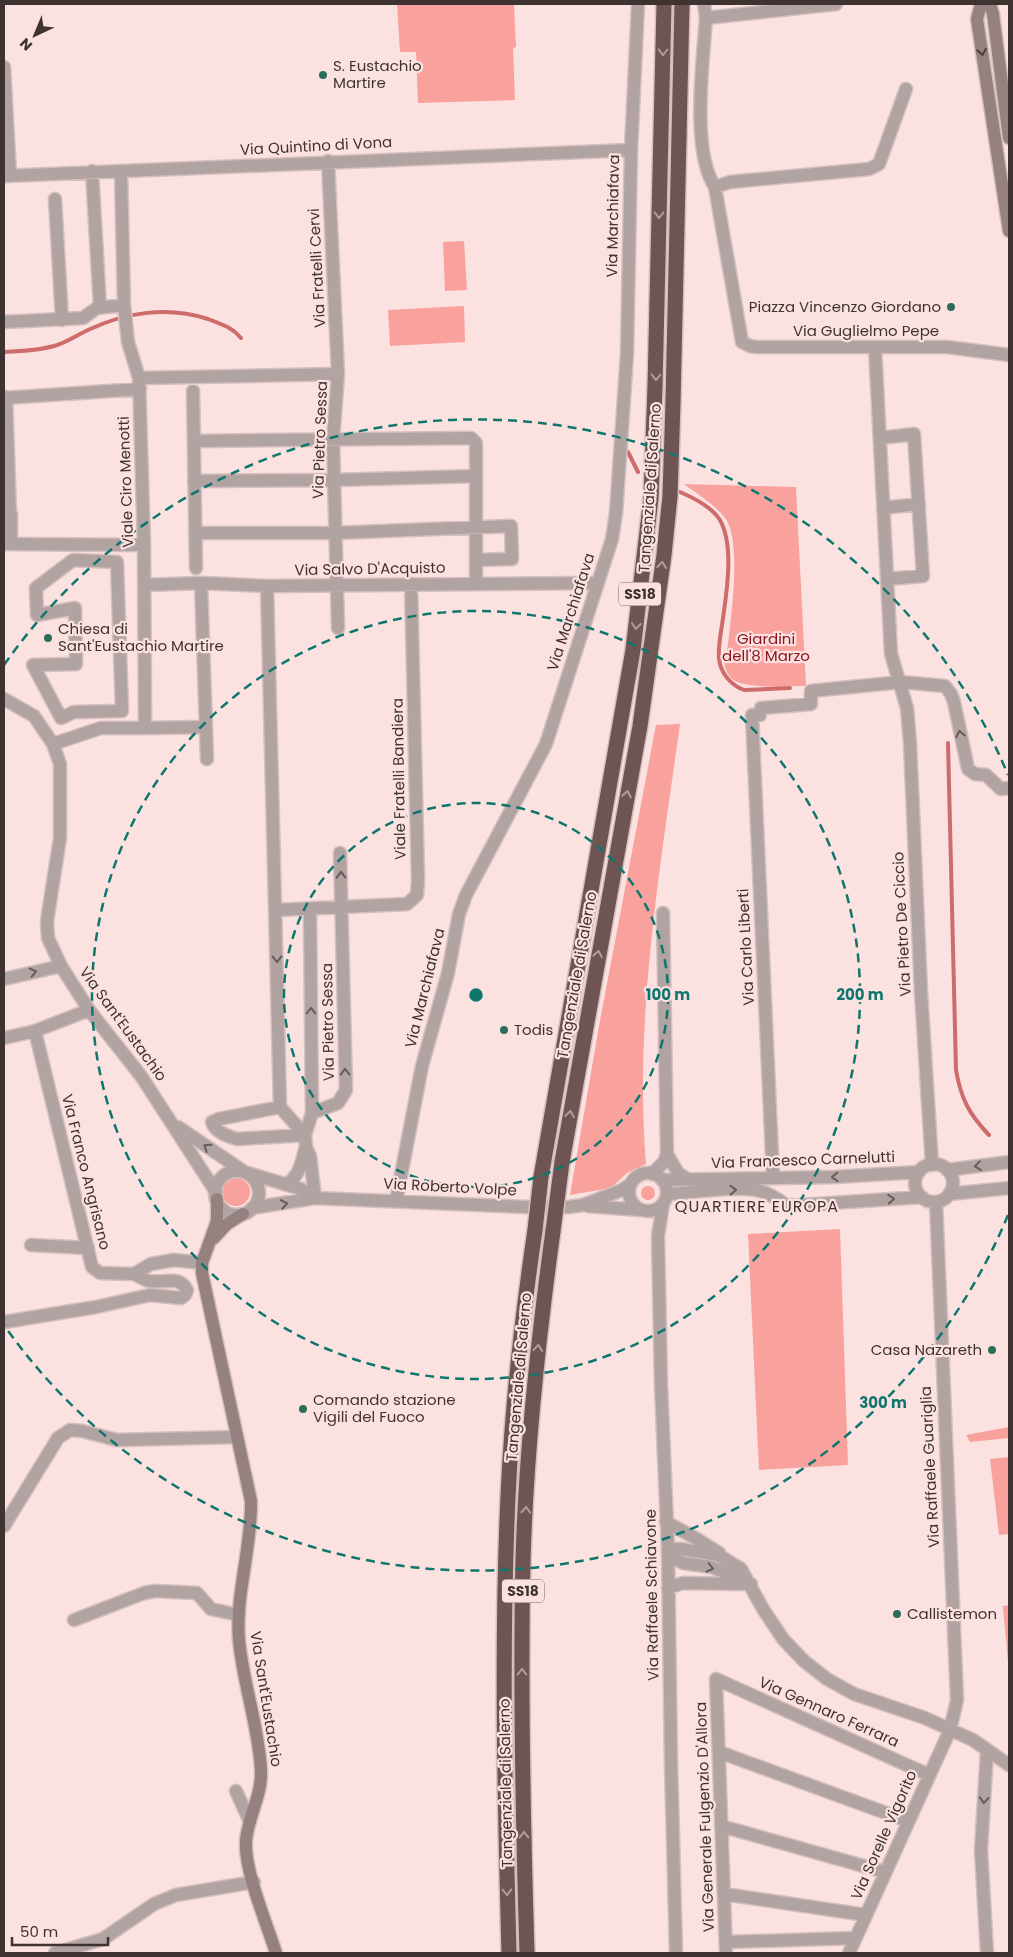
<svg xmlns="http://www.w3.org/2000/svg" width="1013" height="1957" font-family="Poppins,sans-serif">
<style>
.green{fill:#f9a19d}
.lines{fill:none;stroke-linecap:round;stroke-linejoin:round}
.stream{stroke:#cd6c6a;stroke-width:4}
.street-casing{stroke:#d5bfbd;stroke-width:15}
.secondary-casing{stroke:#d5bfbd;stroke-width:15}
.highway-casing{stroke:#d5bfbd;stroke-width:18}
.street{stroke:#b0a3a2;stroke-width:12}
.secondary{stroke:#948180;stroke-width:12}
.highway{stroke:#6e5453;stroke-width:15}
.highway-bridge-casing{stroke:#d5bfbd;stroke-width:18;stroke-linecap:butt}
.highway-bridge{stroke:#6e5453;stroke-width:15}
.oneway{stroke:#b49b9a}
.oneway2{stroke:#4c3f3e}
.oneway3{stroke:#675a59}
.ring{fill:none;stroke:#0f766e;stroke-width:2.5;stroke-dasharray:9 6}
.poi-dot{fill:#2b6c5a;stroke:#fbe2e0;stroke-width:2}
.labels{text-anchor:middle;stroke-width:4.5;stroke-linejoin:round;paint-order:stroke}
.shield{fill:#fbe2e0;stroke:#776866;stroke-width:1}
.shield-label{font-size:14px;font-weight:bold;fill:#3f3332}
.poi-label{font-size:15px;fill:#3f3332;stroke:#fbe2e0;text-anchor:start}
.street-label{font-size:15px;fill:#3f3332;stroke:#fbe2e0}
.park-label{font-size:15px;fill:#8c1320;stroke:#fbe2e0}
.neighbourhood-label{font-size:16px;letter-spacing:1px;fill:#3f3332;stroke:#fbe2e0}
.centre{fill:#0f766e;stroke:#fbe2e0;stroke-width:2.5}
.ring-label{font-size:15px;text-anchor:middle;font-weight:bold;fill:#0f766e;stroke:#fbe2e0;stroke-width:4.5;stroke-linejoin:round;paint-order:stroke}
</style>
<rect width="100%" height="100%" fill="#fbe2e0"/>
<path class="green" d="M 397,4 L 514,4 L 516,47 L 513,48 L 515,100 L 418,103 L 416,52 L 400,52 Z
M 464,241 L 467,290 L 445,291 L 443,242 Z
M 464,306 L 465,342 L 390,346 L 388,310 Z
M 684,484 L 796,487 L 806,686 C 789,686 743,690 731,678 C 727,674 724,666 724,660 C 725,655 727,650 728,645 C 731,617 742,540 725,518 C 714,504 697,494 684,484 Z
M 680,724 C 660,869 634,1017 646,1164 L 627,1173 L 611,1188 L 570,1195 L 599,1026 L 656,725 Z
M222 1192a14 14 0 1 1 28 0a14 14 0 1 1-28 0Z
M641 1193a7 7 0 1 1 14 0a7 7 0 1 1-14 0Z
M 840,1229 L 848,1465 L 759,1470 L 748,1234 Z
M 1009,1427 L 1009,1438 L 970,1442 L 966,1435 Z
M 1009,1457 L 1009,1534 L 999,1535 L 990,1459 Z
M 1009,1605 L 1009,1662 L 1008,1662 L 1003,1606 Z"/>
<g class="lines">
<path class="stream" d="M 4,352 C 20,351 37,351 54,346 C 66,343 77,335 88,330 C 126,312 168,306 208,319 C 221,324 232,327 241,338
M 628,452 L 638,472
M 680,492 C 694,498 712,507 720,520 C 735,547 726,596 722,625 C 720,637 718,648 719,659 C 721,674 731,685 744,690 L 790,688
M 948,743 L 956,1070 C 961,1099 969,1114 989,1135"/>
<defs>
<path id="street" d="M 704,4 L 706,18 C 703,61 691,151 715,187 L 742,342 L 750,346 L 756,347 L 947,347 L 1009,355
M 706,18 L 836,4
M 4,67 L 10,176
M 328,161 L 338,374
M 92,171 L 100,307
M 4,176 L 631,150
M 715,187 L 730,182 L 869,169 L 879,164 L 906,89
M 55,199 L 62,320
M 4,322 L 83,318 L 97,308 L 124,305
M 875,347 L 891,654 L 907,708 L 910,743 L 921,992 L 932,1165
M 139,378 L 338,374 L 333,439 L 338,628
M 193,391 L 196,568
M 6,397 L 10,514 L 11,514 L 11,537 L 10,537
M 4,398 L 140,389
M 880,438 L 914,434 L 923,576 L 887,579
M 194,441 L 471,438 L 476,443 L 476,584
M 194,481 L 334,480 L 476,476
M 883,508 L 919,504
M 195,533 L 334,533 L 511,526 L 512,559 L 476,560
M 4,544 L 144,545
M 73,560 L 117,562 L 122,711 L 74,712 L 61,718 L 33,665 L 76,664 L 75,608 L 37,615 L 36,588 Z
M 201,583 L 207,759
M 145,585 L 201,583 L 267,586 L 597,583
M 267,586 L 280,1107 L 305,1135
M 4,699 L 34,716 L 53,744 L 60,764 L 60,838 L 47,921 L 48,938 L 61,966 L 89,1010 L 141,1076 L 216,1192
M 145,728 L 206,727
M 53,744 L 101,728 L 145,728 L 144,545 L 139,378 L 128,342 L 124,305 L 121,171
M 310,909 L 312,1113
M 276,910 L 407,904 L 417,895 L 418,880 L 411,584
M 4,979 L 61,966
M 35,1031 L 92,1267 L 100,1273 L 134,1274 L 151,1264 L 174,1260 L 202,1263
M 4,1038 L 35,1031 L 89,1010
M 280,1107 L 219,1119 L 212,1122 C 215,1132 227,1136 237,1139 L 305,1135
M 178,1127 L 243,1171
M 667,1154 L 678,1173 L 689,1180
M915 1183a19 19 0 1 1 38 0a19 19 0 1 1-38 0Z
M 947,1170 L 1009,1162
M215 1193a22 22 0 1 1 44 0a22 22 0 1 1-44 0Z
M 248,1173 L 301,1189 L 315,1198
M629 1192a19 19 0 1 1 38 0a19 19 0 1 1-38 0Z
M 652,1174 L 664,1162 L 667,1154 L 663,913
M 773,1177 L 752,715 L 760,715 L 761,708 L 811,704 L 811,691 L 901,682 L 945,686 L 951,694 L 954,702 L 968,769 L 975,774 L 986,775 L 1001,789 L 1009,788
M 662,1180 L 834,1177 L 919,1172
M 287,1184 C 301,1174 301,1162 306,1147
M 667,1194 C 690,1193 740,1185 760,1191 C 770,1194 778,1199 787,1206 L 922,1197
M 949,1194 L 1009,1188
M 315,1198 L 310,1156 L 306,1147 L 305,1135 L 312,1113 L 338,1103 L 346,1090 L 340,853
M 396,1201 L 422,1066 L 448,973 L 459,914 L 466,895 L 546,744 L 612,539 L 616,513 L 627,354 L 631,150 L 638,4
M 663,1204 L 658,1236 L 661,1385 L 668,1549 L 671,1763 L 676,1953
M 588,1206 L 640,1210
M 252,1208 L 315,1198 L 527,1207 L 569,1207 L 583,1205 L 622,1190 L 631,1184
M 31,1245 L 88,1248
M 4,1322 L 96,1307 L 150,1295 L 181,1298 L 185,1295 L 187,1290 C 179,1274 163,1284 149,1281 C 144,1280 139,1276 134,1274
M 666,1522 L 697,1539 L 719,1553
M 4,1526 L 58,1438 L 70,1430 L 82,1431 L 117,1440 L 237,1437
M 668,1549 L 681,1549 L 718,1555 L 741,1569 L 763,1609 L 783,1639 L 804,1661 L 827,1679 L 854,1694 L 925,1718 L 973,1740 L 1009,1765
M 668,1555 L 683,1563 L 712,1567 L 751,1584
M 668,1588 L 683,1583 L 743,1584
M 74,1620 L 144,1593 L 155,1591 L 197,1593 L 211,1609 L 239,1615
M 719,1752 L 908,1821
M 236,1791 L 250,1822
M 721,1826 L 885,1872
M 724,1894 L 866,1915
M 726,1942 L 855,1938
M 55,1953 L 103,1939 L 154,1904 L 176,1895 L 254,1882
M 726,1953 L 716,1679 L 929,1775
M 849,1953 L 950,1730 L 957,1700 L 936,1202
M 987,1953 L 981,1850 L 987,1751"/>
<path id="secondary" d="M 981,4 L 977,19 L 1009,231
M 990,4 L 993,14 L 1009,138
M 217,1199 L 217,1221 L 202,1263 L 202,1273 L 251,1501 C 252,1547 235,1596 239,1640 C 243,1684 259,1727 261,1771 C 262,1796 248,1816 246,1841 C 244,1870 267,1924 276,1953
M 214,1238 L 227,1224 L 243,1214"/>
<path id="highway" d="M 562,1162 L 640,726 L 664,555 L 670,496 L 673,402 L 682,4
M 541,1177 L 633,650 L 651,498 L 655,387 L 664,4
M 509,1953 C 505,1801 501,1649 508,1497 C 512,1408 522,1318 535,1230
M 527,1953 C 523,1823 520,1692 523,1561 C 526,1451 538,1340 553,1231"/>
</defs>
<use href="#street" class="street-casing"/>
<use href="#secondary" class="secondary-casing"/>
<use href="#highway" class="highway-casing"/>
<use href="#street" class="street"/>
<use href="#secondary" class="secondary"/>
<use href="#highway" class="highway"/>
<defs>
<path id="highway-bridge" d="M 535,1230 L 541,1177
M 553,1231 L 562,1162"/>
</defs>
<use href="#highway-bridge" class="highway-bridge-casing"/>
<use href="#highway-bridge" class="highway-bridge"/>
</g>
<defs><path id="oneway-chevron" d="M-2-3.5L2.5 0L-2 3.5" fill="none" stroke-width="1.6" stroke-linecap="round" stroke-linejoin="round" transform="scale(1.25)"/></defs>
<g class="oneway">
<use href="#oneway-chevron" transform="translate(663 52) rotate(91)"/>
<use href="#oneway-chevron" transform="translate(659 215) rotate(91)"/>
<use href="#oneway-chevron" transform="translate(656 377) rotate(91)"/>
<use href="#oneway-chevron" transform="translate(662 565) rotate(-83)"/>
<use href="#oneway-chevron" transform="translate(636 626) rotate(97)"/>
<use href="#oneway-chevron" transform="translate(627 794) rotate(-80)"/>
<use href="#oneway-chevron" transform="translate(598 954) rotate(-80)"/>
<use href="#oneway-chevron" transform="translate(570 1114) rotate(-81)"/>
<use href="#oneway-chevron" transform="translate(538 1348) rotate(-85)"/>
<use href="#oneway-chevron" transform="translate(526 1510) rotate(-87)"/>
<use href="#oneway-chevron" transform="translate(522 1672) rotate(-90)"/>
<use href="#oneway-chevron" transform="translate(524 1835) rotate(-91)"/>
<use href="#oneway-chevron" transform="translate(507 1892) rotate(88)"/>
</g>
<use class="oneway2" href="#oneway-chevron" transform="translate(982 52) rotate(81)"/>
<g class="oneway3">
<use href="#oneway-chevron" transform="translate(960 734) rotate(-101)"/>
<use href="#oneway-chevron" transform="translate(341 875) rotate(-91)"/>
<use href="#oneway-chevron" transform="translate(277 959) rotate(89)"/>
<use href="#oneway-chevron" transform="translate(33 972) rotate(-13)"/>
<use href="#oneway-chevron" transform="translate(311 1011) rotate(-90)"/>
<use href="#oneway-chevron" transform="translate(345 1072) rotate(-91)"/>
<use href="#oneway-chevron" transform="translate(207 1147) rotate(-146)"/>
<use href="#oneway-chevron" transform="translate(978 1166) rotate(173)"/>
<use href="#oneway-chevron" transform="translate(835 1177) rotate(178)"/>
<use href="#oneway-chevron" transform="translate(733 1190) rotate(-3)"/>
<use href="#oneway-chevron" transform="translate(891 1199) rotate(-4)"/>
<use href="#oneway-chevron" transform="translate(284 1204) rotate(-10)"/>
<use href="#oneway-chevron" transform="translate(710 1568) rotate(14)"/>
<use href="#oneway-chevron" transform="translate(984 1800) rotate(94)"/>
</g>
<g class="ring">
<circle cx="476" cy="995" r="192"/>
<circle cx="476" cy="995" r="384"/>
<path d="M1008 1215A576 576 0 0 1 4 1325M4 665A576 576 0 0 1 1008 775"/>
</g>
<g class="poi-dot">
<circle cx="323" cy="75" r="5"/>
<circle cx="951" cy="307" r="5"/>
<circle cx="48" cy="638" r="5"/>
<circle cx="504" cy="1030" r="5"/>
<circle cx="992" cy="1350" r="5"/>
<circle cx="303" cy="1409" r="5"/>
<circle cx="897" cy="1614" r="5"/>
</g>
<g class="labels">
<g class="shield">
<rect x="619" y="582.5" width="42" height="23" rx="4"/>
<rect x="502" y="1579.5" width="42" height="23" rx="4"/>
</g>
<g class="shield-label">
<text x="640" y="599">SS18</text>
<text x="523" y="1596">SS18</text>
</g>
<g class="poi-label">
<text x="333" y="71">S. Eustachio<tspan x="333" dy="17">Martire</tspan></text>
<text x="941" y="312" text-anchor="end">Piazza Vincenzo Giordano</text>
<text x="58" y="634">Chiesa di<tspan x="58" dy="17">Sant'Eustachio Martire</tspan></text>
<text x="514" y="1035">Todis</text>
<text x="982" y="1355" text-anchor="end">Casa Nazareth</text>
<text x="313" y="1405">Comando stazione<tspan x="313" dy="17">Vigili del Fuoco</tspan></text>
<text x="907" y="1619">Callistemon</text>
</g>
<g class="street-label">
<text transform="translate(316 146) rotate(-3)" y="5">Via Quintino di Vona</text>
<text transform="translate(613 216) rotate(-89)" y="5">Via Marchiafava</text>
<text transform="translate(317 268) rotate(-93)" y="5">Via Fratelli Cervi</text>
<text x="866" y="336">Via Guglielmo Pepe</text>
<text transform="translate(320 440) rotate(-88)" y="5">Via Pietro Sessa</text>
<text transform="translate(126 482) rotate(-92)" y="5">Viale Ciro Menotti</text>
<text transform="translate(650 488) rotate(-86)" y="5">Tangenziale di Salerno</text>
<text transform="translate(370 569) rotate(-1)" y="5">Via Salvo D'Acquisto</text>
<text transform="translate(571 612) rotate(-72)" y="5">Via Marchiafava</text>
<text transform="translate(399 779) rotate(-91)" y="5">Viale Fratelli Bandiera</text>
<text transform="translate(902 924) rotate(-93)" y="5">Via Pietro De Ciccio</text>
<text transform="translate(746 947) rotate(-93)" y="5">Via Carlo Liberti</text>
<text transform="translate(577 975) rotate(-80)" y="5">Tangenziale di Salerno</text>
<text transform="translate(425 988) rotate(-76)" y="5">Via Marchiafava</text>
<text transform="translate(328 1022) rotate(-91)" y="5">Via Pietro Sessa</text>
<text transform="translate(123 1024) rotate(54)" y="5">Via Sant'Eustachio</text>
<text transform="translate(803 1160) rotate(-2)" y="5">Via Francesco Carnelutti</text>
<text transform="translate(86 1172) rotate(76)" y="5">Via Franco Angrisano</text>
<text transform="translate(450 1187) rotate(3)" y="5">Via Roberto Volpe</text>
<text transform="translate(519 1377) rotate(-85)" y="5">Tangenziale di Salerno</text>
<text transform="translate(930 1467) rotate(-93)" y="5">Via Raffaele Guariglia</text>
<text transform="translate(652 1595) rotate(-91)" y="5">Via Raffaele Schiavone</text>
<text transform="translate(266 1699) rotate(81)" y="5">Via Sant'Eustachio</text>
<text transform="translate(829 1712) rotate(24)" y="5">Via Gennaro Ferrara</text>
<text transform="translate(506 1783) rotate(-91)" y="5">Tangenziale di Salerno</text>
<text transform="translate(705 1817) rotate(-92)" y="5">Via Generale Fulgenzio D'Allora</text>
<text transform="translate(884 1835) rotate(-66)" y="5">Via Sorelle Vigorito</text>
</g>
<g class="park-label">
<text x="766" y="644">Giardini<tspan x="766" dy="17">dell'8 Marzo</tspan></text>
</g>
<g class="neighbourhood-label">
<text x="757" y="1212">QUARTIERE EUROPA</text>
</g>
</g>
<circle cx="476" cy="995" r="8" class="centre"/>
<g class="ring-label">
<text x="668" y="1000">100 m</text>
<text x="860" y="1000">200 m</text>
<text x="883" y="1408">300 m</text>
</g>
<rect width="1013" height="1957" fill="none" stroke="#3f3332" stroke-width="10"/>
<g transform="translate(35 35) rotate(224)" stroke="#fbe2e0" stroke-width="4" paint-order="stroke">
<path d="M0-4L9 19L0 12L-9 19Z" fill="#3f3332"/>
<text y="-8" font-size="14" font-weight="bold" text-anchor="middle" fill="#3f3332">N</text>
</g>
<path d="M12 1937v8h96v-8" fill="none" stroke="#3f3332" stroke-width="2.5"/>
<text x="20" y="1937" font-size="15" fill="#3f3332" stroke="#fbe2e0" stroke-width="4" paint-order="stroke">50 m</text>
</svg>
